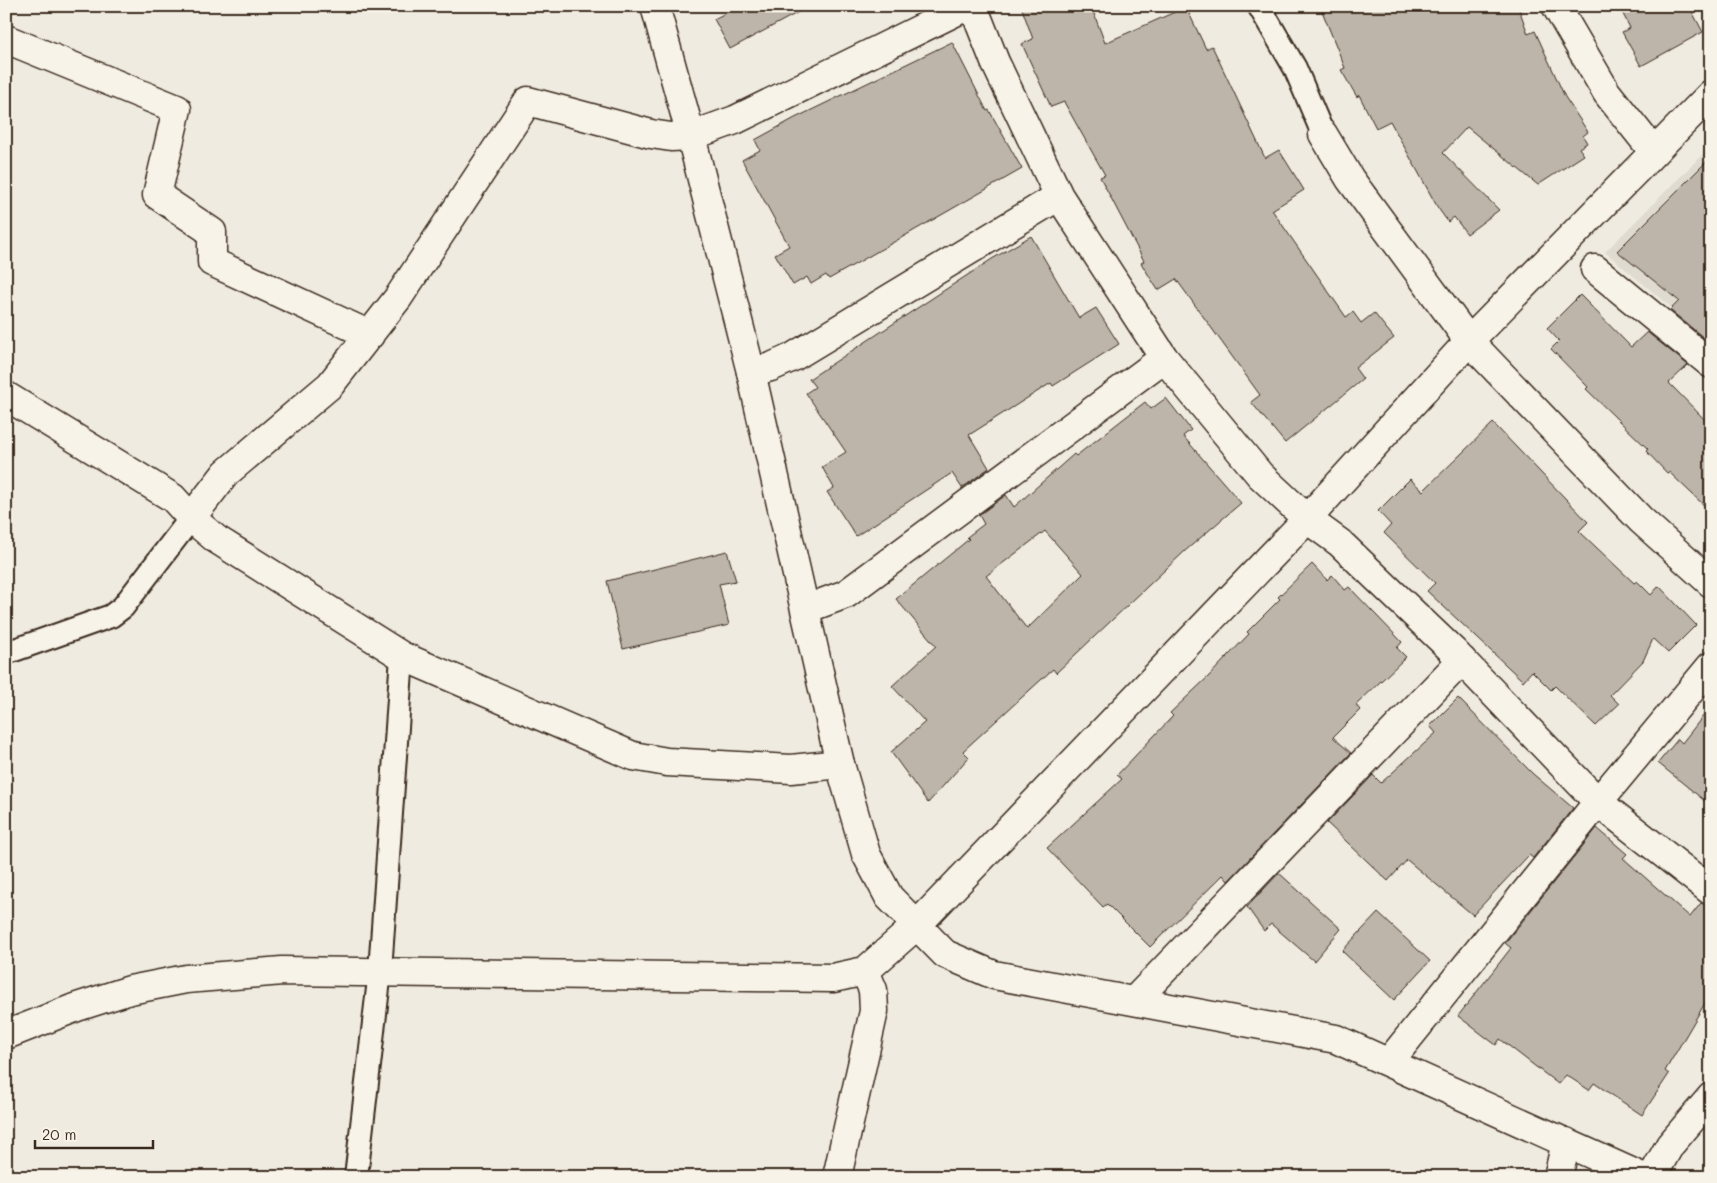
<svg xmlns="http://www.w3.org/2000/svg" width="1717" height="1183" font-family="Mali,sans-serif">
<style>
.built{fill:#e0dbd0}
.building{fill:#bdb5aa;stroke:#3b2a1e;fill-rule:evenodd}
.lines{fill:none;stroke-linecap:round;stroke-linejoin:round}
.lane-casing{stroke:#3b2a1e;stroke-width:26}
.street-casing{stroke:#3b2a1e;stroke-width:31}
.secondary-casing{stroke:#3b2a1e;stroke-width:31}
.lane{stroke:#f7f3e8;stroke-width:22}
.street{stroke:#f7f3e8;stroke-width:28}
.secondary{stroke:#f7f3e8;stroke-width:28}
</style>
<rect width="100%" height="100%" fill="#efebe0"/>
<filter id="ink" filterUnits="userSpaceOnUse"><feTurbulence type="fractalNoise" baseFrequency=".02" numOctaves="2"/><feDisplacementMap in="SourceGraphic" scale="10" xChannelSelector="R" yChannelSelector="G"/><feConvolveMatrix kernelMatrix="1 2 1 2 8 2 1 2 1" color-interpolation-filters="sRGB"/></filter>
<g filter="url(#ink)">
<path class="built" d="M 1711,146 L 1711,341 L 1605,252 Z"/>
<path class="building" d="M 739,6 L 810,6 L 730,49 L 714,19 Z
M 1021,6 L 1091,6 L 1105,43 L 1186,7 L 1206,49 L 1212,46 L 1265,158 L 1279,150 L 1304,190 L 1272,210 L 1346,317 L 1353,312 L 1361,323 L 1374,313 L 1394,338 L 1355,368 L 1363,379 L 1285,443 L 1251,402 L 1260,395 L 1176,279 L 1158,290 L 1141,263 L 1144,261 L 1100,177 L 1105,175 L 1064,102 L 1051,107 L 1022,44 L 1033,39 Z
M 1320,6 L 1518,6 L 1528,34 L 1535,31 L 1565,97 L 1588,132 L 1583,136 L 1587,143 L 1579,148 L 1584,155 L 1538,185 L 1467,127 L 1443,153 L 1499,210 L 1467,234 L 1454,217 L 1448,222 L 1438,208 L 1390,121 L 1376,128 L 1359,95 L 1357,97 L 1341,70 L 1345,68 Z
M 1619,6 L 1689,6 L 1703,32 L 1641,66 L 1622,32 L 1630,28 Z
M 952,42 L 987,111 L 989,110 L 1022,169 L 829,279 L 826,275 L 811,284 L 807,277 L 793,285 L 775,254 L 789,246 L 742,160 L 760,150 L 755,140 L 795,118 Z
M 1711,157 L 1711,343 L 1710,343 L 1670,310 L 1679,301 L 1617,251 Z
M 1031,236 L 1079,318 L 1096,308 L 1119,344 L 1053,386 L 1051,383 L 969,435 L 989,468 L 962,488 L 952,473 L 856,536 L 827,492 L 834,488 L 822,467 L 846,452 L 806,393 L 815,387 L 809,379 L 992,259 Z
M 1580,295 L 1631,347 L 1647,332 L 1688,365 L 1669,383 L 1711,426 L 1711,512 L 1669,472 L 1667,473 L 1646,451 L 1648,449 L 1586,389 L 1588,387 L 1551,349 L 1559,341 L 1547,328 Z
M 1166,398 L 1191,430 L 1183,436 L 1241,503 L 1185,551 L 1056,673 L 1053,669 L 963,751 L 969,757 L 928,803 L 891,752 L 925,722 L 892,686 L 936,646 L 896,599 L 969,539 L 967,537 L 984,524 L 979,515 L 1006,495 L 1014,507 L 1074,454 L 1076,456 L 1145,402 L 1151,409 ZM 1045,531 L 1083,574 L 1027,629 L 986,576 Z
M 1493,423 L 1588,522 L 1579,531 L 1634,583 L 1637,581 L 1651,595 L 1659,586 L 1696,625 L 1668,653 L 1653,639 L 1643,661 L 1610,695 L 1619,704 L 1596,726 L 1555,686 L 1551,690 L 1532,671 L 1523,681 L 1427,591 L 1435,583 L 1384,533 L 1391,525 L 1378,511 L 1410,479 L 1423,491 Z
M 727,551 L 736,581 L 719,584 L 729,625 L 623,649 L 607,581 Z
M 1312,564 L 1327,580 L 1332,575 L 1345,590 L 1349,587 L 1402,642 L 1397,648 L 1406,657 L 1356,705 L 1360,710 L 1333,737 L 1351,753 L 1228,881 L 1223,875 L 1150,947 L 1107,904 L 1103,907 L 1047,848 L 1122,779 L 1117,775 L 1173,716 L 1170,713 L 1208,677 L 1249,634 L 1247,632 L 1280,599 L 1278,597 Z
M 1458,698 L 1533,774 L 1573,808 L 1533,858 L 1529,855 L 1473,915 L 1407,860 L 1388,881 L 1327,823 L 1373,775 L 1381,783 L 1436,733 L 1430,726 Z
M 1711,706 L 1711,806 L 1658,763 L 1678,739 L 1682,743 Z
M 1597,828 L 1627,854 L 1623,858 L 1690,917 L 1701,903 L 1711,906 L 1711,993 L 1665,1071 L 1669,1074 L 1642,1115 L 1594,1083 L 1589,1090 L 1566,1075 L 1558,1084 L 1500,1039 L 1496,1045 L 1458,1016 L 1511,948 L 1505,943 Z
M 1279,873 L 1341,929 L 1314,961 L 1271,924 L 1264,931 L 1247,907 Z
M 1378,913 L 1430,961 L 1394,1000 L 1342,951 Z"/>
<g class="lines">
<defs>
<path id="lane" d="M 1259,6 L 1295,68 L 1323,134
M 6,653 L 111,616 L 123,607 L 191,518
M 356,1177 L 380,971 L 402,656"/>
<path id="street" d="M 973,6 L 995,62 L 1059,196 L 1164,358 L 1260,475 L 1307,519 L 1340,543 L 1453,651 L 1598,802 L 1711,891
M 1556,6 L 1607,93 L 1654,152
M 6,39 L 177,109 L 157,195 L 212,232 L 212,262 L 370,335
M 1323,134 L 1350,179 L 1469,341 L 1641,520 L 1711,583
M 1595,269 L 1711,364
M 751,372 L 771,367 L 793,357 L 1059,196
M 6,396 L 173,498 L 191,518 L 216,539 L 402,656 L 633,756 L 667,762 L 791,769 L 840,764
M 191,518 L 226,473 L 330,385 L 398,298 L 528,101 L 651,134 L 671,137 L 691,136 L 735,120 L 967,6
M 806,609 L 846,594 L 1164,358
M 1135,1000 L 1462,660
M 6,1035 L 77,1007 L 130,990 L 186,979 L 282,971 L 833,978 L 865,971 L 917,925 L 1307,519 L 1469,341 L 1711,94
M 1389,1062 L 1598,802 L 1711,666
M 837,1177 L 874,1011 L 873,990 L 865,971
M 1558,1177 L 1566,1142
M 1652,1177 L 1670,1145 L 1711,1097"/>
<path id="secondary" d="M 655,6 L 691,136 L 751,372 L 840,764 L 866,854 L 889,897 L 945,954 L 994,975 L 1336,1039 L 1642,1177"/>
</defs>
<use href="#lane" class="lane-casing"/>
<use href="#street" class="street-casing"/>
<use href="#secondary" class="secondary-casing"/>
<use href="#lane" class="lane"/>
<use href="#street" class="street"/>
<use href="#secondary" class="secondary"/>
</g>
</g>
<rect width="1717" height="1183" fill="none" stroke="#f7f3e8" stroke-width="25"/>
<rect x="12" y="12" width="1692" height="1158" fill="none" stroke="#3b2a1e" stroke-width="2" filter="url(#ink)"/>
<path d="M35 1140v8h118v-8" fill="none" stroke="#3b2a1e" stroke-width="2.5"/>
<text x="42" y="1140" font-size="15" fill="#3b2a1e" stroke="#f7f3e8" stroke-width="4" paint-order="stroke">20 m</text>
</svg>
